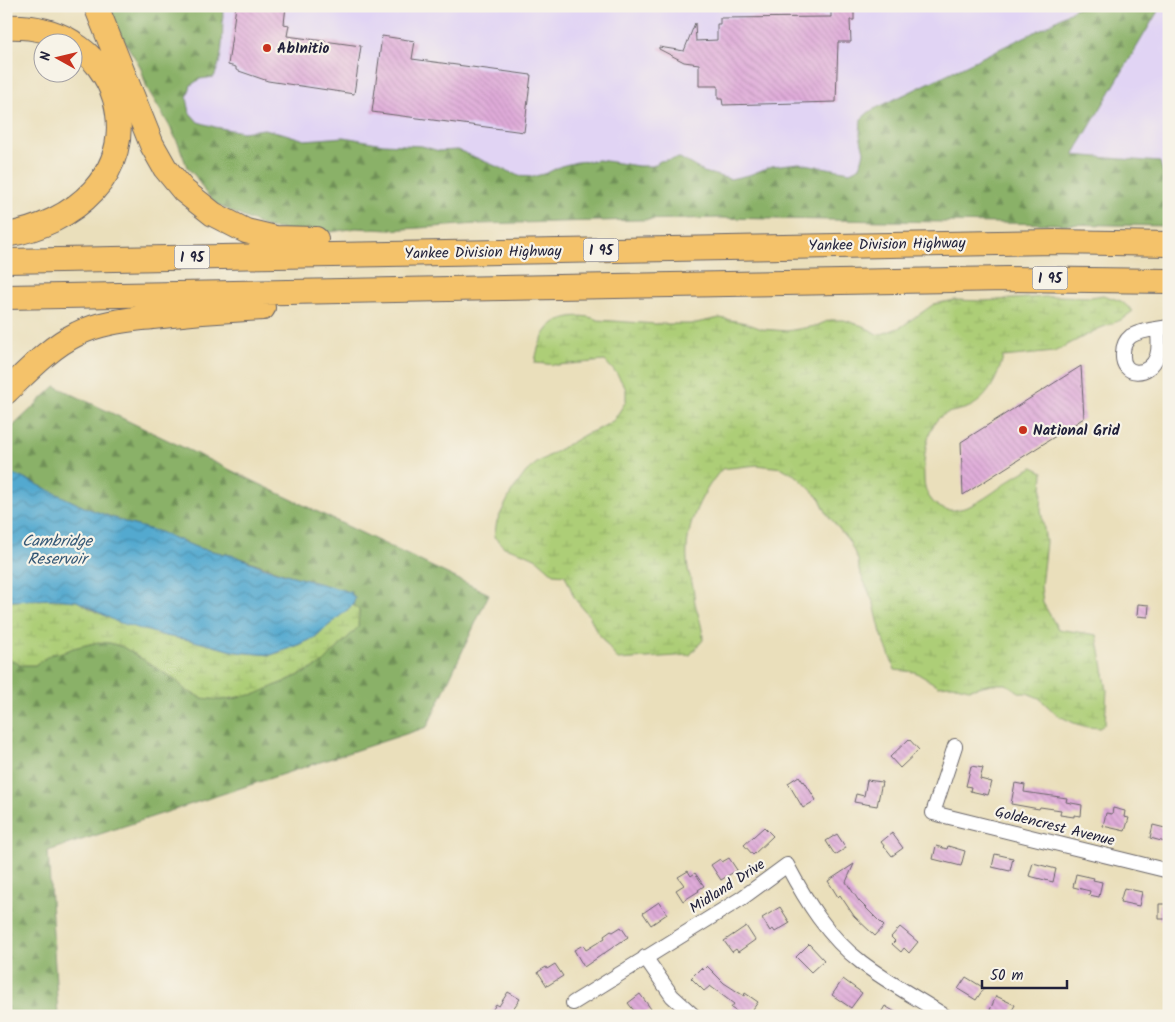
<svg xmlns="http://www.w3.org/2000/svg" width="1175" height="1022" font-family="Kalam,sans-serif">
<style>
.built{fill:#e1d4f4}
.forest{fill:url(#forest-firs);stroke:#566a52}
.wetland{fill:url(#wetland-marsh);stroke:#687859}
.water{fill:url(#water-waves);stroke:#3a6685}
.building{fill:url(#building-back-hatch)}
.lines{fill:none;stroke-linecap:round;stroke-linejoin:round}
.minor-casing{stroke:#686468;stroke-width:16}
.motorway-casing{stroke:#686468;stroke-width:26}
.minor{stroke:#fff;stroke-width:14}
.motorway{stroke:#f4c26a;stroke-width:24}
.poi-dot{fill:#c8321e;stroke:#f7f3e8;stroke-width:2}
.labels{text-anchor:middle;stroke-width:4.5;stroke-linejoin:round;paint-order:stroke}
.shield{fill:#f7f3e8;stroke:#62616f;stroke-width:1}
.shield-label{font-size:14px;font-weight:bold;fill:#22223b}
.poi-label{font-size:15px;font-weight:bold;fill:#22223b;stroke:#f7f3e8;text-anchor:start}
.street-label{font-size:15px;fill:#22223b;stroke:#f7f3e8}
.water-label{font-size:16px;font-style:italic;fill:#355876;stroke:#f7f3e8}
</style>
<defs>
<pattern id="forest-firs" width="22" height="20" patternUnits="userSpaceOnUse" patternTransform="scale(1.25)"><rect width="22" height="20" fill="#8ab168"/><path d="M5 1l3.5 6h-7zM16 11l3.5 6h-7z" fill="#709057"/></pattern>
<pattern id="wetland-marsh" width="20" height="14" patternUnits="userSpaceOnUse" patternTransform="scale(1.25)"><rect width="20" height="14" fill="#adce77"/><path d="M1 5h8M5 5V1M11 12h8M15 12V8" fill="none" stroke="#95b168"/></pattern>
<pattern id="water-waves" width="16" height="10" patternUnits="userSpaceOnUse" patternTransform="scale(1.25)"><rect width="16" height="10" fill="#52a9cf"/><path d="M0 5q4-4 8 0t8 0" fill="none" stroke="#4489a9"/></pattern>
<pattern id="building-back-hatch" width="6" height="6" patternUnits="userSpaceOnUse" patternTransform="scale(1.25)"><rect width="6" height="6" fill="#dfabd9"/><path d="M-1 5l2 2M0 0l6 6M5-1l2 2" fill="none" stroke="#bf93bb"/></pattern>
</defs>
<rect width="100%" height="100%" fill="#f7f3e8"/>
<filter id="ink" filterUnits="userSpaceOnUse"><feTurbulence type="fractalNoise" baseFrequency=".02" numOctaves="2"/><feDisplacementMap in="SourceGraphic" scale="10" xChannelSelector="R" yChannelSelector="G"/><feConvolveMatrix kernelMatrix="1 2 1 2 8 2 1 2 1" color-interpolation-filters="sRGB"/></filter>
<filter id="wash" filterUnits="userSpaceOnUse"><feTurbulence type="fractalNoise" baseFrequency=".0096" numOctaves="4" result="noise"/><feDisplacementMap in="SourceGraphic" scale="20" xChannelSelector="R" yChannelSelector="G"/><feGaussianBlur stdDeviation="1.12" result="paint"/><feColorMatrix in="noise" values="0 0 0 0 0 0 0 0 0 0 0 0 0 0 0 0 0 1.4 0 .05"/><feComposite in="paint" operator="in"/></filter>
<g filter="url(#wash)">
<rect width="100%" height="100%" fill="#eadfbb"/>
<path class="built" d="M 140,6 L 1100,6 L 989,185 L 245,199 L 200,148 Z
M 1126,6 L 1169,6 L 1169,172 L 1018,183 Z"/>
<path class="forest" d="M 107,6 L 223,6 C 222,30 225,54 214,77 L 200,79 L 191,85 L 187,98 L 190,113 L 198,122 L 215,127 L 242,132 L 264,129 L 282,133 L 305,140 L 344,137 L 383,144 L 422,146 L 439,151 L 458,150 L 519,176 L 532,177 L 547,173 L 561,166 L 577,162 L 599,160 L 638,166 L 653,166 L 660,161 L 680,158 L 704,172 L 730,179 L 749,175 L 772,166 L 799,163 L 850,172 L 860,167 L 864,152 L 860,135 L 861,119 L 870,111 L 1045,27 L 1079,6 L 1161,6 L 1073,155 L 1160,162 L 1169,198 L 1169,226 L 719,218 L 477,224 L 389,230 L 356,228 L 331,232 L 307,232 L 268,228 L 217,205 L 205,192 L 196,177 L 187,167 L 179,145 L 169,125 L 147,88 L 140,66 L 113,23 Z
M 55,386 L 489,594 L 427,727 L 48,851 L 58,1016 L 6,1016 L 6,657 L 20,665 L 35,665 L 51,654 L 62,653 L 73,648 L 98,642 L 110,643 L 123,647 L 176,680 L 186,690 L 202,698 L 220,700 L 234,699 L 277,685 L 306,672 L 323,663 L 358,627 L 359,610 L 353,605 L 355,598 L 235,556 L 198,548 L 160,532 L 130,524 L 84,507 L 26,479 L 6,473 L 6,433 Z"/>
<path class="wetland" d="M 1103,295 L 1121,301 L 1133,311 L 1121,320 L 1098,329 L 1054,352 L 1003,357 C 998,377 988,400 967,408 C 956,412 944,411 936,421 C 926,435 923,460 924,477 C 924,488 927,496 935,504 C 957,523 992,493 1010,480 C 1017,475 1025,471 1033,467 L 1043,472 L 1041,510 L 1046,542 L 1041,586 L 1043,603 L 1058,629 L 1097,635 L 1107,690 L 1105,723 L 1100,728 L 1087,727 L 1074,723 L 1057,715 L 1039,698 L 1027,693 L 1021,693 L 1006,684 L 992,684 L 969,689 L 952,685 L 938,686 L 915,672 L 895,670 L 881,633 L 874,604 L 859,570 L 858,560 L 849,541 L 827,514 L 820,499 L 798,477 L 782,468 L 757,465 L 722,469 C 699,495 682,533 688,569 C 689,575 692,581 693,587 C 694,592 694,597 695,603 C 698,615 703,627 703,640 L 690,655 L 618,660 L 596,630 L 590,617 L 575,599 L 565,575 L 554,574 L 537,559 L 524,553 L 504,547 L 494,537 L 497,521 L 512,491 L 526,472 L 538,462 L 586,434 L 601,428 L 614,420 L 626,401 L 626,389 L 617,374 L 605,361 L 557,365 L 535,363 C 536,351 543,331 553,324 C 564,315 586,314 598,320 L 656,324 L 691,324 L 720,318 L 746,323 L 762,329 L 787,331 L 816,326 L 830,320 L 844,320 L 863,326 L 879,335 L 901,327 L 934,304 L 955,300 L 983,301 L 1058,296 L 1091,297 Z
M 6,599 L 13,601 L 52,599 L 77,601 L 96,612 L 165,636 L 190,640 L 237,652 L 271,655 L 299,645 L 314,638 L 353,605 L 359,610 L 358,627 L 323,663 L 306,672 L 256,694 L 220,700 L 202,698 L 185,690 L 176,680 L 123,647 L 110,643 L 98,642 L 73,648 L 62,653 L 51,654 L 35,665 L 20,665 L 6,657 Z"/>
<path class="water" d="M 6,473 L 26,479 L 84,507 L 130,524 L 160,532 L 198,548 L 235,556 L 268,569 L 350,592 L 355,598 L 353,605 L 314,638 L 299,645 L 271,655 L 237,652 L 190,640 L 165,636 L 117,622 L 77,601 L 52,599 L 13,601 L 6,599 Z"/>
<g id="blocks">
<path class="building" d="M 236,6 L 286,6 L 284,24 L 289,25 L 287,36 L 361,46 L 354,94 L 268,81 L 236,70 L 236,67 L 228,65 Z
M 831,6 L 854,6 L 854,20 L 850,20 L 851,42 L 838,42 L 836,102 L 723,105 L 722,99 L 718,99 L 718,86 L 699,86 L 699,64 L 684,62 L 659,49 L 659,47 L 684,51 L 695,23 L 696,41 L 717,40 L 717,24 L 720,24 L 720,18 L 831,17 Z
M 382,36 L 415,41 L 412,59 L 531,75 L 524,132 L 372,112 Z
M 1081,366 L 1084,418 L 963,495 L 961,442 Z
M 1138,604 L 1149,605 L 1148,617 L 1137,616 Z
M 909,739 L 919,750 L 900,768 L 890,757 Z
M 971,766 L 983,768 L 980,779 L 992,782 L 988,795 L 970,791 L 971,787 L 966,786 Z
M 799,776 L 803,782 L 804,781 L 816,800 L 803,808 L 788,783 Z
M 867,780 L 882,782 L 877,806 L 854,802 L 856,794 L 864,796 Z
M 1015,783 L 1025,785 L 1024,792 L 1067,798 L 1066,802 L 1082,805 L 1081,816 L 1074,815 L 1074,817 L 1060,815 L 1061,810 L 1040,807 L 1039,809 L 1011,804 Z
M 1113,808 L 1125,811 L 1124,817 L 1129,818 L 1125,831 L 1103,826 L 1106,813 L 1112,814 Z
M 1153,825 L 1169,829 L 1169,843 L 1150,838 Z
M 764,827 L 773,836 L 753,855 L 744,845 Z
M 892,833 L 903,848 L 892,856 L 881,842 Z
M 837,834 L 846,848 L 835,855 L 826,841 Z
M 936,846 L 947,849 L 948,846 L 965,851 L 961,866 L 933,859 Z
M 995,854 L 1013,858 L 1010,871 L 992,867 Z
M 729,858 L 737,870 L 721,880 L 711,865 L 720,859 L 722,862 Z
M 1033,863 L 1056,869 L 1053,882 L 1029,876 Z
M 854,864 L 846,882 L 859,901 L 884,926 L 875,936 L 854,916 L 840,895 L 838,897 L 828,881 Z
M 688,871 L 691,876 L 695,873 L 704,886 L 698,890 L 699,891 L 683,901 L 676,890 L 684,885 L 678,877 Z
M 1076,874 L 1094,878 L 1093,880 L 1102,882 L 1099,897 L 1089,895 L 1090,891 L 1073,887 Z
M 1124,888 L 1142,892 L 1139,906 L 1120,902 Z
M 659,902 L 667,914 L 651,925 L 643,913 Z
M 1159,904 L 1169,904 L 1169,919 L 1159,919 Z
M 780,907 L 790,923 L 775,932 L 773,929 L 770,931 L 762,918 Z
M 746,926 L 755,940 L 738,952 L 736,949 L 732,952 L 724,941 Z
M 621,927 L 628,937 L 584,967 L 574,950 L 583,945 L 586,950 L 605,938 L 604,936 L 611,931 L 613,932 Z
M 900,927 L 918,942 L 909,953 L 904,948 L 901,952 L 892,944 L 895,941 L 891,937 Z
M 809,944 L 824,960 L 811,972 L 796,957 Z
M 555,964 L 563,976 L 547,986 L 538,972 L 546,967 L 547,969 Z
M 707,966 L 724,983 L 744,996 L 745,993 L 758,1002 L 748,1016 L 743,1016 L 731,1008 L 734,1004 L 710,986 L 704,991 L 691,978 L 701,968 L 703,970 Z
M 966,977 L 984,988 L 976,1000 L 958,989 Z
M 843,979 L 862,993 L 851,1008 L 832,995 Z
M 508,992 L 520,999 L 510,1013 L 514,1016 L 489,1016 L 496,1004 L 499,1006 Z
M 640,994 L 651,1009 L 642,1016 L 638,1016 L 628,1003 Z
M 996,996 L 1015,1005 L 1009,1016 L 1002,1016 L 990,1010 Z
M 885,1006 L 902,1016 L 879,1016 Z"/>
</g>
</g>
<g filter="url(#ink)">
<use href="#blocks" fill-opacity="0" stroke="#686468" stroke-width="1"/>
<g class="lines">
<defs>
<path id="minor" d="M 1158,329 C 1158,338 1160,347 1157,356 C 1150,377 1121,378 1123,353 C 1123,346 1126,340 1131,336 C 1141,330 1157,329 1169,327
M 955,746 L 933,813 L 1169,871
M 645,957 L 672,996 L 694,1016
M 573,1003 L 742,898 L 787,865 C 806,901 828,937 861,962 C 887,982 917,998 945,1016"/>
<path id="motorway" d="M 96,6 L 152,145 L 165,168 L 184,191 L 213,214 L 246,231 L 275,238 L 316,239
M 6,27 C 30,26 52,30 72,42
M 6,235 C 73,224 135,174 115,99 C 108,76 93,55 72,43
M 6,261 L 1055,242 L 1169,244
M 6,297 L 1008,279 L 1169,281
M 6,392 C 28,371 50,347 77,334 C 100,322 127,320 152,317 C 189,313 226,310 263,308"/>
</defs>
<use href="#minor" class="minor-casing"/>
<use href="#motorway" class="motorway-casing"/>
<use href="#minor" class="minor"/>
<use href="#motorway" class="motorway"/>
</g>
</g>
<g class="poi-dot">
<circle cx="267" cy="48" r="5"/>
<circle cx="1023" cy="430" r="5"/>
</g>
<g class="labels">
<g class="shield">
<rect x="583.5" y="238.5" width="35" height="23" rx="4"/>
<rect x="174.5" y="245.5" width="35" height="23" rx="4"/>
<rect x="1032.5" y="266.5" width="35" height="23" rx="4"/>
</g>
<g class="shield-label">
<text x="601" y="255">I 95</text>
<text x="192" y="262">I 95</text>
<text x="1050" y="283">I 95</text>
</g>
<g class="poi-label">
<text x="277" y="53">AbInitio</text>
<text x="1033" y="435">National Grid</text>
</g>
<g class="street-label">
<text transform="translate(887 244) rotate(-1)" y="5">Yankee Division Highway</text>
<text transform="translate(483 252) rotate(-1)" y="5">Yankee Division Highway</text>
<text transform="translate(1055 826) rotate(14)" y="5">Goldencrest Avenue</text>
<text transform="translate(727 886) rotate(-33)" y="5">Midland Drive</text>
</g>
<g class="water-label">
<text x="57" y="546">Cambridge<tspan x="57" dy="18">Reservoir</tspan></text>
</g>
</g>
<rect width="1175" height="1022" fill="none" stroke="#f7f3e8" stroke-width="25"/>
<g transform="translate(58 58) rotate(278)"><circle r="24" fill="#f7f3e8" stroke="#a29fa3"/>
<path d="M0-4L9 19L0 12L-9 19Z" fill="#c8321e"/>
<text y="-8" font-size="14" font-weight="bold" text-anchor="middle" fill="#22223b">N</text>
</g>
<path d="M982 980v8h85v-8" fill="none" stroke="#22223b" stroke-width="2.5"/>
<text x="990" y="980" font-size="15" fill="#22223b" stroke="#f7f3e8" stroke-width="4" paint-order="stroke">50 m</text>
</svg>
